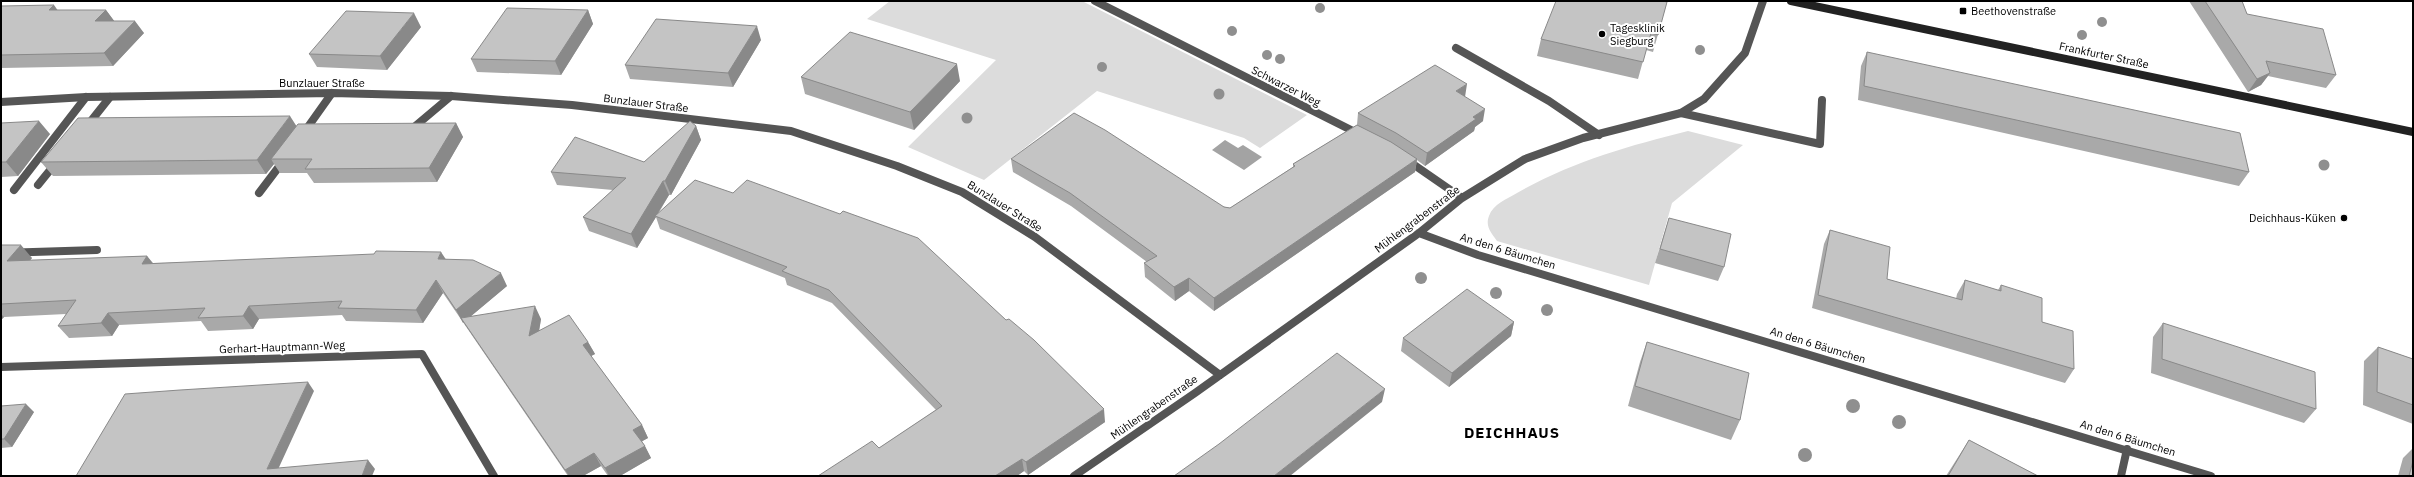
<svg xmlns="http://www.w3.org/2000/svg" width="2414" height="477" font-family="'IBM Plex Sans',sans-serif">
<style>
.green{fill:#dcdcdc}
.water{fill:#a3a3a3}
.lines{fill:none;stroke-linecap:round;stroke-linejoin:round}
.lane{stroke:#555;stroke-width:8}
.street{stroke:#555;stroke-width:8}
.secondary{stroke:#222;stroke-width:8}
.tree{fill:#8f8f8f}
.wall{fill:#a9a9a9}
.shaded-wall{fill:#898989}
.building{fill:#c4c4c4;stroke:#898989}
.poi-dot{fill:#000;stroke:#fff;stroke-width:1.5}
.labels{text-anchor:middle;stroke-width:4;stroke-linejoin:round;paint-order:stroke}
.poi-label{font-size:11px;fill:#000;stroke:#fff;text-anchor:start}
.street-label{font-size:11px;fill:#000;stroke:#fff}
.district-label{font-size:15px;font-weight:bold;letter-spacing:1px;fill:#000;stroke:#fff}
</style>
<rect width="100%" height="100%" fill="#fff"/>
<path class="green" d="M 890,1 L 1082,1 L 1307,115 L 1260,148 L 1244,138 L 1097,91 L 984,180 L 908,147 L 996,60 L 867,19 Z
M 1688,131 L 1743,145 L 1672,203 L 1649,285 L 1497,241 C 1491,233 1485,226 1489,216 C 1493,204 1507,199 1517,193 C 1571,162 1628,146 1688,131 Z"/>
<path class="water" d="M 1225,140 L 1238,148 L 1243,145 L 1262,157 L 1244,170 L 1212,150 Z"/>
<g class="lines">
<path class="lane" d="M 1456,48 L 1549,101 L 1599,135
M 1681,113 L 1820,144 L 1822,100
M 87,126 L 110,97
M 413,128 L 451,96
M 305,131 L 332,93
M 38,185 L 55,164
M 14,190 L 86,97
M 259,193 L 284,160
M 1,253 L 97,250"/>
<path class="street" d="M 1095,1 L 1359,134
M 1,102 L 86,97 L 332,93 L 451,96 L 572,105 L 791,131 L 897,166 L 962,192 L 1035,237 L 1220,375
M 1407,160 L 1462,198
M 1419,233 L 1478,255 L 2211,476
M 1,367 L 422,354 L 494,476
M 1074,476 L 1195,393 L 1419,233 L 1462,198 L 1525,159 L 1583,138 L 1681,113 L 1704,99 L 1745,53 L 1763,1
M 2121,476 L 2127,449"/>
<path class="secondary" d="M 1791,1 L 2413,132"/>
</g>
<g class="tree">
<circle cx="1320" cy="8" r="5"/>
<circle cx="2102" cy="22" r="5"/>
<circle cx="1232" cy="31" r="5"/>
<circle cx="2082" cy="35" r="5"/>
<circle cx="1700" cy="50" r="5"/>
<circle cx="1267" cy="55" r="5"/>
<circle cx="1280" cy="59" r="5"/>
<circle cx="1102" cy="67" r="5"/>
<circle cx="1219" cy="94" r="5.5"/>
<circle cx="967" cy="118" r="5.5"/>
<circle cx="2324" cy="165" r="5.5"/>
<circle cx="1421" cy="278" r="6"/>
<circle cx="1496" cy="293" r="6"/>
<circle cx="1547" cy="310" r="6"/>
<circle cx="1853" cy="406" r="7"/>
<circle cx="1899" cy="422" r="7"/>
<circle cx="1805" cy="455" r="7"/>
</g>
<path class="wall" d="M 2189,1 L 2242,1 L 2247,14 L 2336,75 L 2326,88 L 2268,76 L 2261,85 L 2248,92 Z
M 1667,2 L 1653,52 L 1646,50 L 1638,79 L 1537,56 L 1541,39 Z
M 1,6 L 58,10 L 106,10 L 114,21 L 144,33 L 113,66 L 1,68 Z
M 588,10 L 593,24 L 561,75 L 477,72 L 471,59 Z
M 421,27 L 387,70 L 317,67 L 309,54 Z
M 761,40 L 733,87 L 630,79 L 625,65 Z
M 1867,52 L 2249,172 L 2239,186 L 1858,100 L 1861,66 Z
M 801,77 L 960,81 L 914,130 L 805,94 Z
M 1465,97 L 1483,121 L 1475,127 L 1474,131 L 1425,166 L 1417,160 L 1415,172 L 1214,311 L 1189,291 L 1175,301 L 1145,277 L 1144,263 L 1147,262 L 1071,206 L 1013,172 L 1011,159 L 1230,208 L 1293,167 L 1293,164 L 1357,125 L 1358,113 Z
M 1,123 L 50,134 L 18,176 L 1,177 Z
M 456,123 L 463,137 L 437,182 L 314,183 L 307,173 L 280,173 L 274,164 L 266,174 L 53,176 L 41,162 L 296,126 Z
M 696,126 L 701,140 L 671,195 L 669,195 L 658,214 L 695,180 L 1105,422 L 1028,475 L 1024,471 L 1017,476 L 818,476 L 879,448 L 936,410 L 832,303 L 787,285 L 785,278 L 660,229 L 656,217 L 637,248 L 589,231 L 583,217 L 613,190 L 557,185 L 551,172 L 644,162 Z
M 1669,218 L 1724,267 L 1718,281 L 1655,263 Z
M 1830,230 L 1887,279 L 1956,299 L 1957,294 L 1965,280 L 1998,290 L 2001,285 L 2042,322 L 2074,369 L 2065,383 L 1812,308 L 1824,244 Z
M 1,245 L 32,258 L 29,261 L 147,256 L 153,263 L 446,259 L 507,286 L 471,316 L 541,319 L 539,331 L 588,342 L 595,354 L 591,356 L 642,425 L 648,438 L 642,441 L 651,458 L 620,476 L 608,476 L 601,466 L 583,476 L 568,476 L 443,293 L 423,323 L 346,321 L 342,315 L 259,319 L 253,329 L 208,331 L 201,321 L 119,325 L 112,336 L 69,338 L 58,326 L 66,314 L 4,317 L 1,320 Z
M 1514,322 L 1511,336 L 1449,387 L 1401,351 L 1403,338 Z
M 2163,323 L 2316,409 L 2304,423 L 2151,373 L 2153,337 Z
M 1647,342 L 1740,420 L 1731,440 L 1628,406 L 1640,362 Z
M 2378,347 L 2413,359 L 2413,424 L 2363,405 L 2364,361 Z
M 1,406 L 34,412 L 12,447 L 1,448 Z
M 1969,440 L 2038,476 L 1946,476 Z
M 2413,448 L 2413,476 L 2398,476 L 2403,458 Z"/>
<path class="shaded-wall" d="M 54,5 L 63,18 L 49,10 Z
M 106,10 L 115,22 L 95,21 Z
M 588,10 L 593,24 L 561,75 L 555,61 Z
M 414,13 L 421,27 L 387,70 L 380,56 Z
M 135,21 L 144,33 L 113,66 L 104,53 Z
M 757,26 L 761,40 L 733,87 L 728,73 Z
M 957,64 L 960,81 L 914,130 L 910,112 Z
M 2270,73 L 2261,85 L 2248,92 L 2257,79 Z
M 1467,84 L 1465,97 L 1456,91 Z
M 1485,109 L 1483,121 L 1475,127 L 1474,131 L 1425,166 L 1427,153 L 1473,117 Z
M 290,116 L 299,130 L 271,159 L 274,164 L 266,174 L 257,160 Z
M 39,121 L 50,134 L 18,176 L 6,162 Z
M 456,123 L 463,137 L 437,182 L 429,168 Z
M 696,126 L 701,140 L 671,195 L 665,181 Z
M 1417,159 L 1415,172 L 1214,311 L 1214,298 Z
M 663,181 L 669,195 L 656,216 L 655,216 L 656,217 L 637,248 L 631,234 Z
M 21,245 L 32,258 L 19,274 L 7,261 Z
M 441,252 L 449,264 L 438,259 Z
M 147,256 L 157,269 L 142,264 Z
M 501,273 L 507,286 L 464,322 L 461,318 L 464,322 L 463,323 L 456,310 Z
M 1189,278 L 1189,291 L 1175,301 L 1174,287 Z
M 436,280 L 443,293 L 423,323 L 416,310 Z
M 249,306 L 259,319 L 253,329 L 243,316 Z
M 535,306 L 541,319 L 536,349 L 529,336 Z
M 108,313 L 119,325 L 112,336 L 101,323 Z
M 1,314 L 4,317 L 1,320 Z
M 1514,322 L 1511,336 L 1449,387 L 1452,373 Z
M 588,342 L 595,354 L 589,357 L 583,345 Z
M 308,382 L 314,391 L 275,476 L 267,469 Z
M 1385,389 L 1382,402 L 1290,476 L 1274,476 Z
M 26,404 L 34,412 L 12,447 L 4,439 Z
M 1104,409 L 1105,422 L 1028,475 L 1026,462 Z
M 642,425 L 648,438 L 639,443 L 633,430 Z
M 645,446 L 651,458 L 620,476 L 609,476 L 605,468 Z
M 594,453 L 601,466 L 583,476 L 569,476 L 565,470 Z
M 1022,459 L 1024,471 L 1017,476 L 995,476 Z
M 368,460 L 375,469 L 372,476 L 362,476 Z"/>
<path class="building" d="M 1556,1 L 1663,1 L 1667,2 L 1658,35 L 1651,33 L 1643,62 L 1541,39 Z
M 2205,1 L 2242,1 L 2247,14 L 2323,29 L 2336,75 L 2266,61 L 2270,73 L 2257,79 Z
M 54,5 L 49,10 L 106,10 L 95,21 L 135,21 L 104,53 L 1,55 L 1,6 Z
M 507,8 L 588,10 L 555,61 L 471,59 Z
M 346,11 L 414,13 L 380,56 L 309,54 Z
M 656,19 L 757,26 L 728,73 L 625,65 Z
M 850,32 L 957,64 L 910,112 L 801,77 Z
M 1867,52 L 2240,133 L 2249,172 L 1864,86 Z
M 1435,65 L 1467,84 L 1456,91 L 1485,109 L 1473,117 L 1476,119 L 1427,153 L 1396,133 L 1358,113 Z
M 1074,113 L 1105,130 L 1224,207 L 1230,208 L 1295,166 L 1293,164 L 1357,125 L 1391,142 L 1417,159 L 1214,298 L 1189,278 L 1174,287 L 1144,263 L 1157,256 L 1070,193 L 1011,159 Z
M 290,116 L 257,160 L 41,162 L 78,118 Z
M 39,121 L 6,162 L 1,162 L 1,123 Z
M 690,121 L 696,126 L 665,181 L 663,181 L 631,234 L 583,217 L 626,178 L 551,172 L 575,137 L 644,162 Z
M 456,123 L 429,168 L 305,169 L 312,159 L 271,159 L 298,124 Z
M 695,180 L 733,193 L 747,180 L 840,214 L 843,211 L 918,238 L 1006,320 L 1009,319 L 1034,340 L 1104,409 L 1026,462 L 1022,459 L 995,476 L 818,476 L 872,441 L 879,448 L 942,406 L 829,290 L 782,271 L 787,267 L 655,216 Z
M 1669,218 L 1731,234 L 1724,267 L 1660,249 Z
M 1830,230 L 1890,247 L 1887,279 L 1962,300 L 1965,280 L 2001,291 L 2001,285 L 2042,298 L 2042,322 L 2073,331 L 2074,369 L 1818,295 Z
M 1,245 L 21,245 L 7,261 L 147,256 L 142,264 L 374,254 L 376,251 L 441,252 L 438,259 L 473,260 L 501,273 L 456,310 L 436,280 L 416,310 L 338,308 L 342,301 L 249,306 L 243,316 L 198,318 L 205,308 L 108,313 L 101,323 L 58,326 L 76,300 L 1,304 Z
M 1467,289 L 1514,322 L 1452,373 L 1403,338 Z
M 535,306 L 529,336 L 569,315 L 588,342 L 583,345 L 642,425 L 633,430 L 645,446 L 605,468 L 594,453 L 565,470 L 461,318 Z
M 2163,323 L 2238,347 L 2315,372 L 2316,409 L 2162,359 Z
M 1647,342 L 1749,373 L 1740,420 L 1635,386 Z
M 2378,347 L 2413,359 L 2413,405 L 2377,392 Z
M 1337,353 L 1385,389 L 1274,476 L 1174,476 L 1219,444 Z
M 308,382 L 267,469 L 368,460 L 362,476 L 76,476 L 125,394 L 180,390 Z
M 26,404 L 4,439 L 1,439 L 1,406 Z
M 1969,440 L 2038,476 L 1948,476 Z
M 2413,461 L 2413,476 L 2409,476 Z"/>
<g class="poi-dot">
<rect x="1959" y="7" width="8" height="8" rx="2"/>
<circle cx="1602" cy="34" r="4"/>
<circle cx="2344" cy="218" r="4"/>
</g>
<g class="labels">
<g class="poi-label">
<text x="1971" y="15">Beethovenstraße</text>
<text x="1610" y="32">Tagesklinik<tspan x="1610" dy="13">Siegburg</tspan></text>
<text x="2336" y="222" text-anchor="end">Deichhaus-Küken</text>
</g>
<g class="street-label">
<text transform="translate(2104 55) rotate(12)" y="4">Frankfurter Straße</text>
<text x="322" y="87">Bunzlauer Straße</text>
<text transform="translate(1286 86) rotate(27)" y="4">Schwarzer Weg</text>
<text transform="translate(646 103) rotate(7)" y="4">Bunzlauer Straße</text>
<text transform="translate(1005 206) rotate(32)" y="4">Bunzlauer Straße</text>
<text transform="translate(1417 219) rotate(-37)" y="4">Mühlengrabenstraße</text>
<text transform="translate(1508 251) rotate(17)" y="4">An den 6 Bäumchen</text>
<text transform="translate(1818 345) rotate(17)" y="4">An den 6 Bäumchen</text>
<text transform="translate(282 347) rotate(-2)" y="4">Gerhart-Hauptmann-Weg</text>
<text transform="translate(1154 407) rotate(-35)" y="4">Mühlengrabenstraße</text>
<text transform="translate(2128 438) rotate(17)" y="4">An den 6 Bäumchen</text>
</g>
<g class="district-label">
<text x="1512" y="438">DEICHHAUS</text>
</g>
</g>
<rect width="2414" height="477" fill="none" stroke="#000000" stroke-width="4"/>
</svg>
